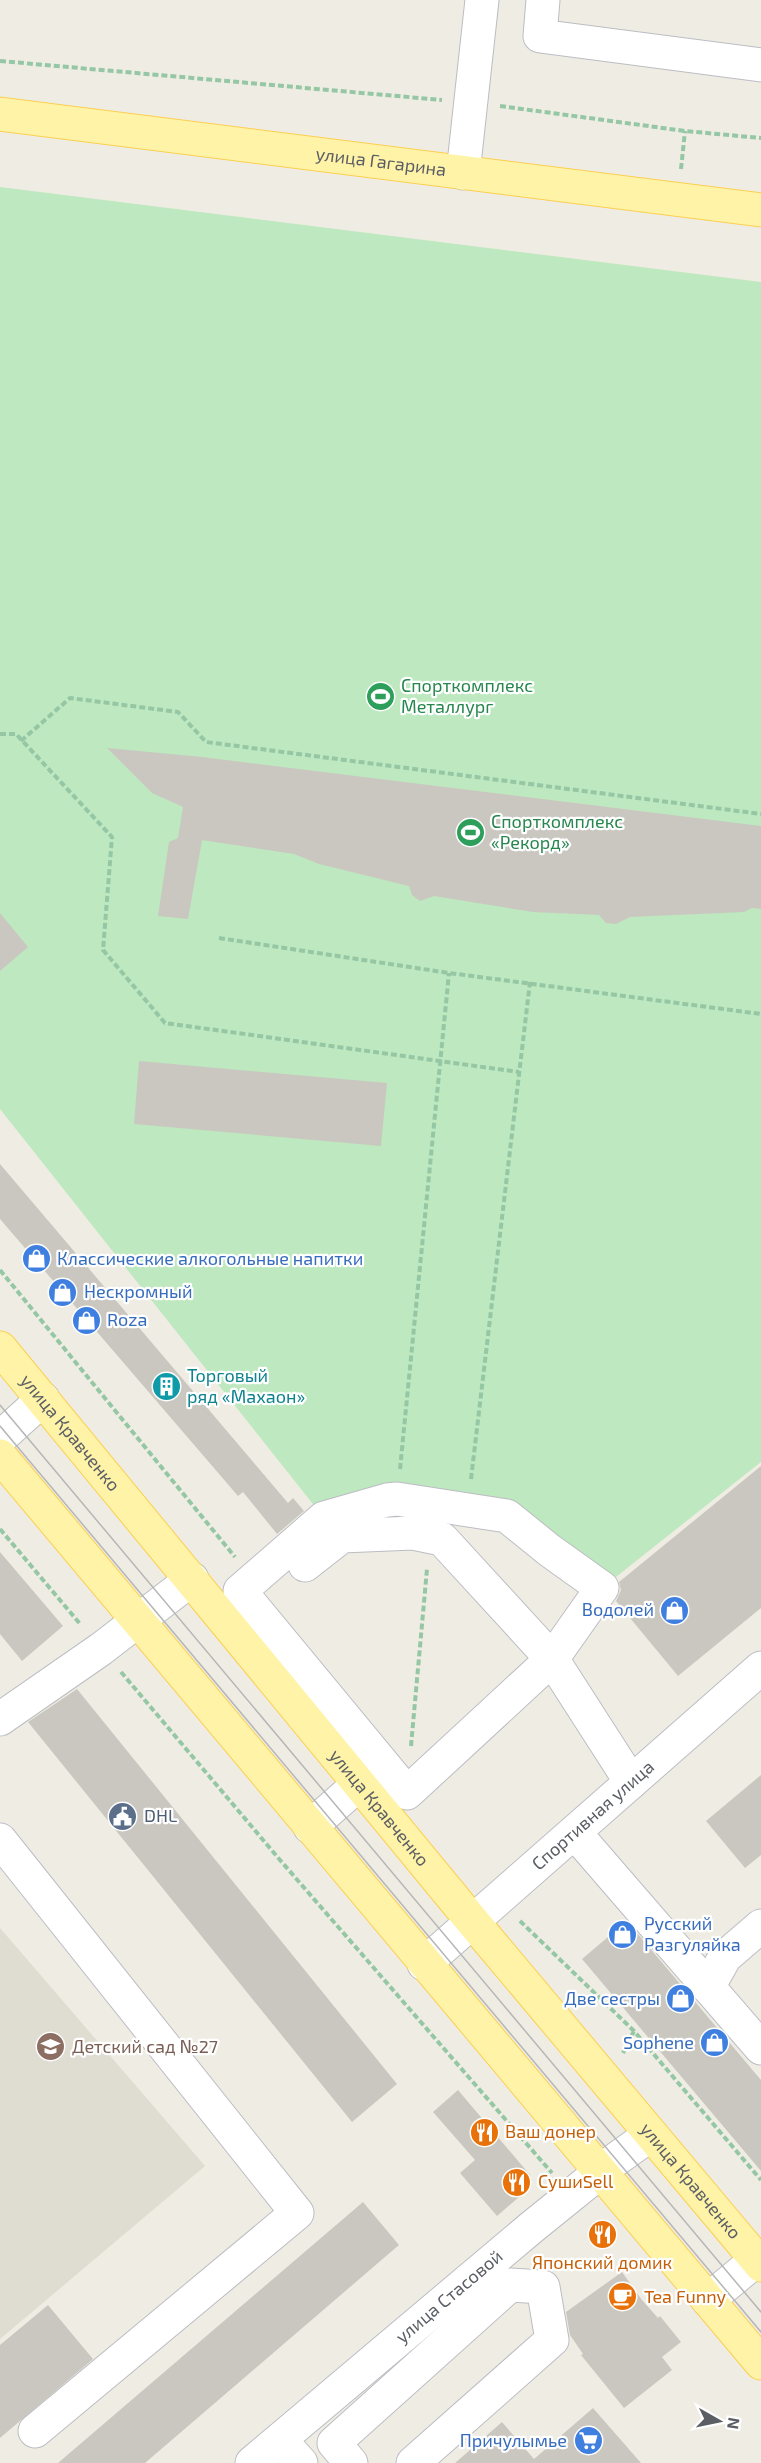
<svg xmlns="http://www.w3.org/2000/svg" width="761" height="2463" font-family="'Exo 2',sans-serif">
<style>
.education{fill:#dfdcd2}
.green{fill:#bee8bf}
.building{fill:#cac7c0}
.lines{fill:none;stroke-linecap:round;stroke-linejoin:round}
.minor-casing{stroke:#bbbdc3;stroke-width:35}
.major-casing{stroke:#fbcf51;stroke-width:35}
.path{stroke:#95c7a5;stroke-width:4;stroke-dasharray:6 3;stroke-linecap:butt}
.minor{stroke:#fff;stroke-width:33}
.major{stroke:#fff3a8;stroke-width:33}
.tram{stroke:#b5b6b6;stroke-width:1.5}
.labels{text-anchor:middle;stroke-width:4.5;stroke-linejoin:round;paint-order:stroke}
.street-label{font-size:18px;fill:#5b5f65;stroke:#fff}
.leisure-label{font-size:18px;fill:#27864d;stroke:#fff;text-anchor:start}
.shop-label{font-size:18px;fill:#366cbe;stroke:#fff;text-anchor:start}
.culture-label{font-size:18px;fill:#0d838f;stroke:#fff;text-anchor:start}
.service-label{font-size:18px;fill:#4e5e75;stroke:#fff;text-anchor:start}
.education-label{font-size:18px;fill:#785e54;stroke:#fff;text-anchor:start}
.food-label{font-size:18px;fill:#c56008;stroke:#fff;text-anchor:start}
</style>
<rect width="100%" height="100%" fill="#efede3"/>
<path class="education" d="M 0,1928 L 205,2166 L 0,2339 Z"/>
<path class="green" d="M 0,187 L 761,282 L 761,1462 L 602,1588 L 507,1516 L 397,1499 L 324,1518 L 0,1109 Z"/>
<path class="building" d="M 107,748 L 202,757 L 761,826 L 761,909 L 752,908 L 744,912 L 630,917 L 616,924 L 606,923 L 599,915 L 533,912 L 434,896 L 420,901 L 412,895 L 409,886 L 319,864 L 294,854 L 202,840 L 188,919 L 158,916 L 169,842 L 178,838 L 183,807 L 152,793 Z
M 0,913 L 28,947 L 0,971 Z
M 139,1061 L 387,1083 L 381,1146 L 134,1124 Z
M 0,1164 L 288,1503 L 293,1498 L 304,1511 L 277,1534 L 243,1492 L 238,1496 L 0,1219 Z
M 761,1466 L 761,1608 L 678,1676 L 616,1601 L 621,1590 L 619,1582 Z
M 0,1552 L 63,1626 L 22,1661 L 0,1634 Z
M 77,1689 L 397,2084 L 352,2122 L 28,1722 Z
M 761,1775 L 761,1855 L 745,1868 L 706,1821 Z
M 627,1921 L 761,2080 L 761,2171 L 582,1959 Z
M 458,2090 L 530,2175 L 525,2192 L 497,2216 L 460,2173 L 475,2160 L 433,2112 Z
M 363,2202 L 399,2245 L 145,2463 L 58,2463 Z
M 622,2272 L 642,2300 L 658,2318 L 660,2316 L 681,2342 L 662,2357 L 672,2370 L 624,2408 L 581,2355 L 583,2354 L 570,2335 L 566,2312 Z
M 48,2305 L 93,2359 L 0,2438 L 0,2345 Z
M 593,2408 L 641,2463 L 455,2463 L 502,2422 L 534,2459 Z"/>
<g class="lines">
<defs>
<g id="minor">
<path d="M 543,0 L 540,36 L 761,65"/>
<path d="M 463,173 L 482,0"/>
<path d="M 0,1438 L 43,1399"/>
<path d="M 397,1499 L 507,1516 L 549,1550 L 602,1588 L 552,1659 L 407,1793 L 240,1591 L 324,1518 L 387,1500 Z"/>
<path d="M 305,1565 L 342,1536 L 413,1533 L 442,1539 L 552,1659 L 631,1782"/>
<path d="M 0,1719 L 101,1649 L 192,1579"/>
<path d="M 310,1827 L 360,1783"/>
<path d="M 575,1833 L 761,2048"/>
<path d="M 0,1840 L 297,2213 L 35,2431"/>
<path id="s1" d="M 424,1964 L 761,1668"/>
<path d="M 708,1987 L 725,1957 L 761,1926"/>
<path d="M 708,2300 L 761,2256"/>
<path d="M 280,2440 L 301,2463"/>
<path id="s2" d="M 252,2463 L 532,2227 L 615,2160 L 650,2135"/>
<path d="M 351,2463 L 334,2443 L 510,2285 L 543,2287 L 552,2340 L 413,2463"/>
</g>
<g id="major">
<path id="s3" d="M 0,114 L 761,210"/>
<path id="s4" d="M 0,1348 L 473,1922 L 761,2265"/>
<path d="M 0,1456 L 761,2363"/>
</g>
</defs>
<use href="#minor" class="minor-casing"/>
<use href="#major" class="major-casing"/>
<path class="path" d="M 0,61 L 442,100
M 500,106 L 685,131 L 761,138
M 681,169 L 685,131
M 0,734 L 16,734 L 112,837 L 103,950 L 165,1023 L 519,1072
M 21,741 L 70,698 L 178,712 L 206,742 L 761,814
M 219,938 L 449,973 L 761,1014
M 0,1270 L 235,1557
M 400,1469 L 449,973
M 471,1479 L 530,982
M 0,1529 L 81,1625
M 121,1672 L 280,1860 L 552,2173
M 411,1746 L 427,1569
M 520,1921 L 634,2031 L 761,2180
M 623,2053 L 634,2031"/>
<use href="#minor" class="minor"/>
<use href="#major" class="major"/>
<path class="tram" d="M 0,1405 L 761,2312
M 0,1426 L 761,2332"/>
</g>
<defs>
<symbol id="stadium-disc" viewBox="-11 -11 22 22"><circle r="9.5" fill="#2e9e5b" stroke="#fff"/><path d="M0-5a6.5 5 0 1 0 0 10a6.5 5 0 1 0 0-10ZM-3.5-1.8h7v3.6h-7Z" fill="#fff"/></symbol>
<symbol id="shop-disc" viewBox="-11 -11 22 22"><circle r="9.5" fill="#3f7fe0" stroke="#fff"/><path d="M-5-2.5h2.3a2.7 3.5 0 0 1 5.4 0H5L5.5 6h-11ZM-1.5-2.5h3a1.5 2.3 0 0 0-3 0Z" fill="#fff"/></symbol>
<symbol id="building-disc" viewBox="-11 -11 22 22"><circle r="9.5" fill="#0f9aa8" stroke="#fff"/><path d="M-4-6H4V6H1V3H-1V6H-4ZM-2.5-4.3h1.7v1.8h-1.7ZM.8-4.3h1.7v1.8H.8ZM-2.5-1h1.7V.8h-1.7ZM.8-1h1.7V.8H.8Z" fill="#fff"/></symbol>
<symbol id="civic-disc" viewBox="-11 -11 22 22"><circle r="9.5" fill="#5c6f8a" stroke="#fff"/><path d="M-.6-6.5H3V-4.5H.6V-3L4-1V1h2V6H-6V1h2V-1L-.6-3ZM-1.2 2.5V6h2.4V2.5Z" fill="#fff"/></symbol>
<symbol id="school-disc" viewBox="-11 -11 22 22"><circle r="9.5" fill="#8d6e63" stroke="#fff"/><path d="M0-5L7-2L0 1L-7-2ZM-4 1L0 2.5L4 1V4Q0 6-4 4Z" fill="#fff"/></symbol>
<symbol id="restaurant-disc" viewBox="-11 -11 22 22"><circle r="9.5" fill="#e8710a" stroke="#fff"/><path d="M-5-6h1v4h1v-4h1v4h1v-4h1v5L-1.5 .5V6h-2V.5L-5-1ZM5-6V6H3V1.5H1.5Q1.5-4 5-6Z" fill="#fff"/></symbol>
<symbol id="cafe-disc" viewBox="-11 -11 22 22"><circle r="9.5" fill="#e8710a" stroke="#fff"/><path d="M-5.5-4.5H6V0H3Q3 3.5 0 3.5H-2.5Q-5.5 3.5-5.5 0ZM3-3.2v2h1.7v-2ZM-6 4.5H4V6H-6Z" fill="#fff"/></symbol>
<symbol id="supermarket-disc" viewBox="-11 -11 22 22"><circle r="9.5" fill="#3f7fe0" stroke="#fff"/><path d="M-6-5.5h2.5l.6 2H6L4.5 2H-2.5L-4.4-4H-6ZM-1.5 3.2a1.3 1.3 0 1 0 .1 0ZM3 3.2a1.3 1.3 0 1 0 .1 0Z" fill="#fff"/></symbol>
</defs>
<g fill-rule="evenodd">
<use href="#stadium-disc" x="364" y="680" width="33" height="33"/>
<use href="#stadium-disc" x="454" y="816" width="33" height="33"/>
<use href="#shop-disc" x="20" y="1242" width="33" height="33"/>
<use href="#shop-disc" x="46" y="1276" width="33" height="33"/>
<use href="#shop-disc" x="70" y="1304" width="33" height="33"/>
<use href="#building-disc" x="150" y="1370" width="33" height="33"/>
<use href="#shop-disc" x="658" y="1594" width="33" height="33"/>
<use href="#civic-disc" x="106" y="1800" width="33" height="33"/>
<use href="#shop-disc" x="606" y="1918" width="33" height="33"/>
<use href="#shop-disc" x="664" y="1982" width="33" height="33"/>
<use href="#shop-disc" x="698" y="2026" width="33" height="33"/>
<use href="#school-disc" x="34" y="2030" width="33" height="33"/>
<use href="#restaurant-disc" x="468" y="2116" width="33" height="33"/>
<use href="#restaurant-disc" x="500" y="2166" width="33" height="33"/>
<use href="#restaurant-disc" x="586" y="2218" width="33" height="33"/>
<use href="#cafe-disc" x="606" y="2280" width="33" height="33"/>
<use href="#supermarket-disc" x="572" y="2424" width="33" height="33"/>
</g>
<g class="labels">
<g class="street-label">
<text dy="6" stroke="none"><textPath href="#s3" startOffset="384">улица Гагарина</textPath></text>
<text dy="6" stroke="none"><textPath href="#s4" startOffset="110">улица Кравченко</textPath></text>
<text dy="6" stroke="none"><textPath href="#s4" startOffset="596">улица Кравченко</textPath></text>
<text dy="6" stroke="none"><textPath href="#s1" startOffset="225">Спортивная улица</textPath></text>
<text dy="6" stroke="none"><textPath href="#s4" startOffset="1082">улица Кравченко</textPath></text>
<text dy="6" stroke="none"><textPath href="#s2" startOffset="258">улица Стасовой</textPath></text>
</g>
<g class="leisure-label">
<text x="401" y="692">Спорткомплекс<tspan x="401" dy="21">Металлург</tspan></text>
<text x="491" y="828">Спорткомплекс<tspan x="491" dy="21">«Рекорд»</tspan></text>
</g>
<g class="shop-label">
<text x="57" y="1265">Классические алкогольные напитки</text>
<text x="84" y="1298">Нескромный</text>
<text x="107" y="1326">Roza</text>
<text x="654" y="1616" text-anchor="end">Водолей</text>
<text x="644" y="1930">Русский<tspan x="644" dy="21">Разгуляйка</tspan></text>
<text x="660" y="2005" text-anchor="end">Две сестры</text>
<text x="694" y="2049" text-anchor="end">Sophene</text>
<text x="567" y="2447" text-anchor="end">Причулымье</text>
</g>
<g class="culture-label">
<text x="187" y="1382">Торговый<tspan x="187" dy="21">ряд «Махаон»</tspan></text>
</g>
<g class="service-label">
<text x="144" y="1822">DHL</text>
</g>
<g class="education-label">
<text x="72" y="2053">Детский сад №27</text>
</g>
<g class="food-label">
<text x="505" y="2138">Ваш донер</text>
<text x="538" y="2188">СушиSell</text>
<text x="602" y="2269" text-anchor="middle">Японский домик</text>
<text x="644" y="2303">Tea Funny</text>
</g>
</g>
<g transform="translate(719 2421) rotate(99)" stroke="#ffffff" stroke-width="4.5" paint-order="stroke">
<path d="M0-4.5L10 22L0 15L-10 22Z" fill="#5b5f65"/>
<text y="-9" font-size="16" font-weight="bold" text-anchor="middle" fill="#5b5f65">N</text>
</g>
</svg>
